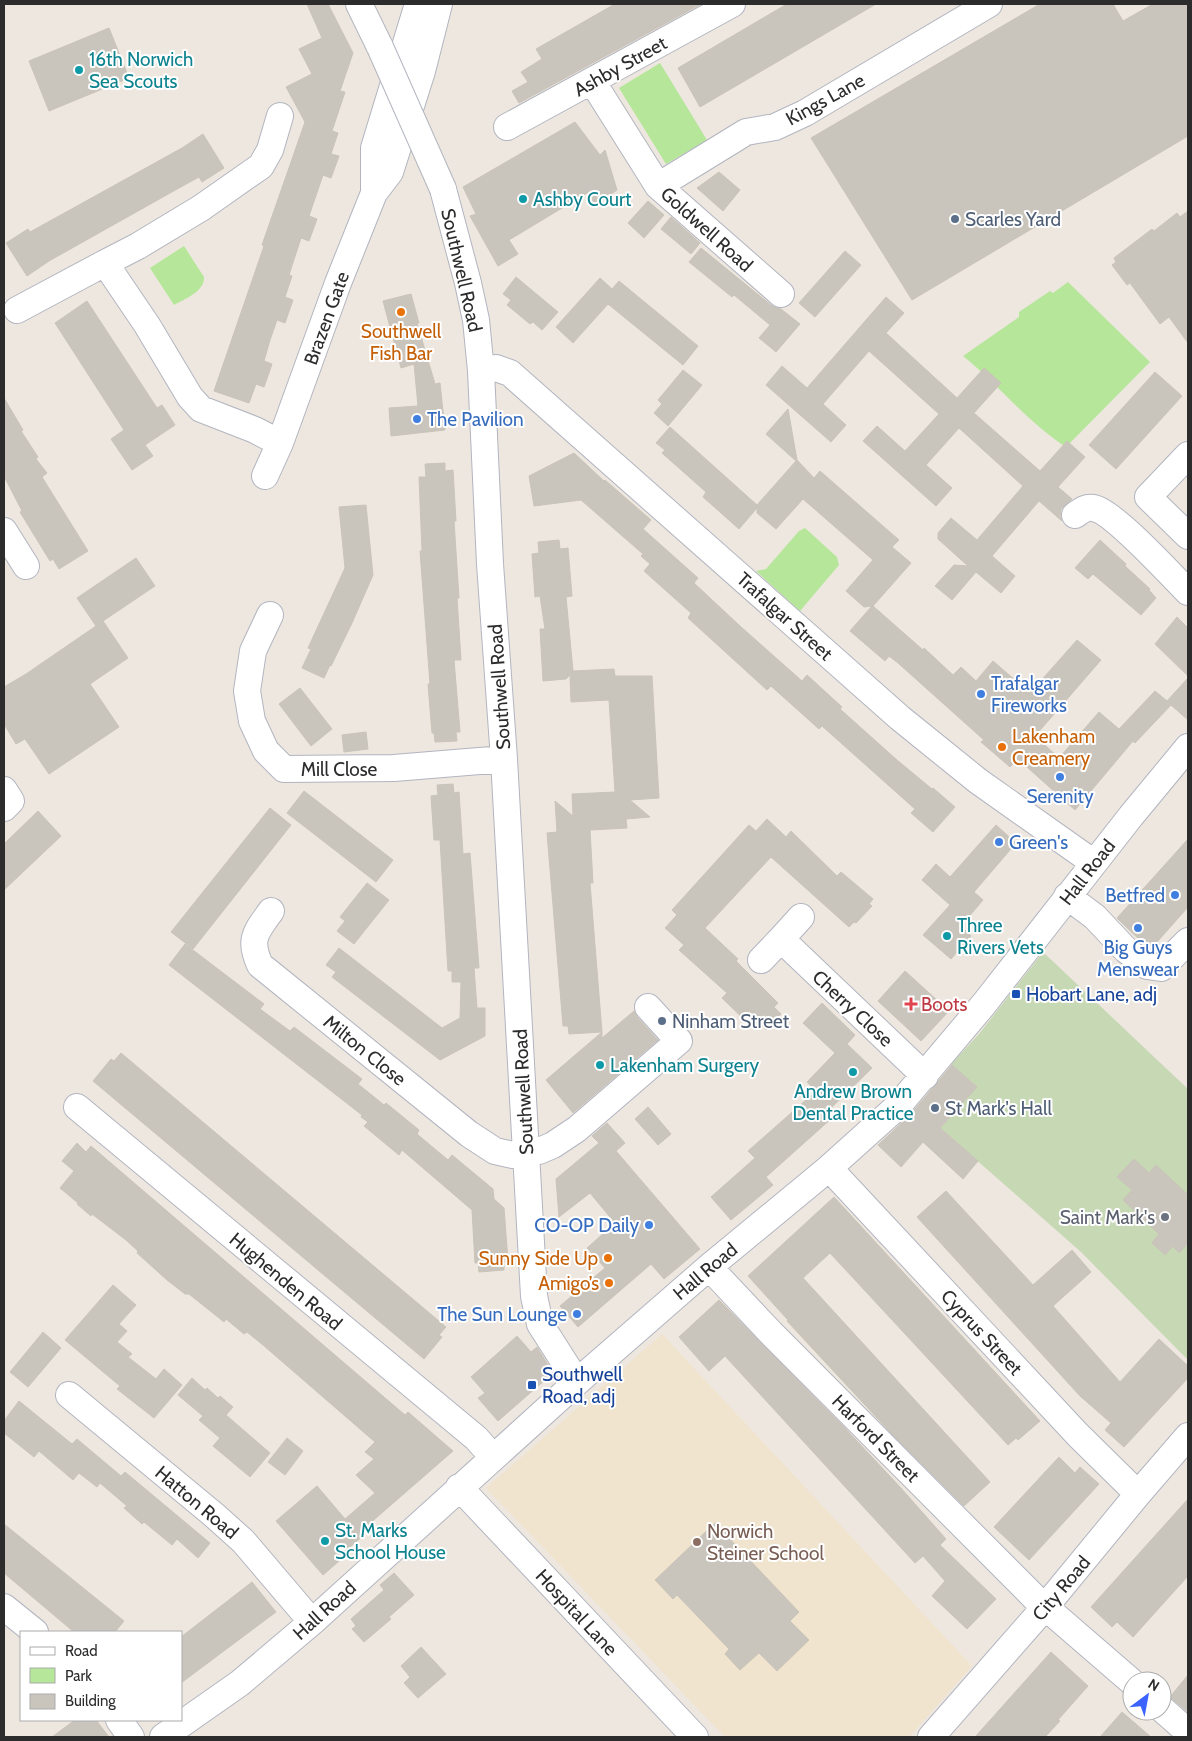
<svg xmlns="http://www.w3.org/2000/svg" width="1192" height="1741" font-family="Cabin,sans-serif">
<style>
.education{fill:#f0e4ce}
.green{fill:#b5e69a}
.cemetery{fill:#c7d8b5}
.building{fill:#c9c5bd;stroke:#cac3b8}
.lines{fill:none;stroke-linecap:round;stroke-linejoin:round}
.minor-casing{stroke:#b2b5c0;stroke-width:28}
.minor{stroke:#fff;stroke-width:26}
.minor-bridge-casing{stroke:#b2b5c0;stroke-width:28;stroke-linecap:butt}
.minor-bridge{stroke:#fff;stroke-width:26}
.culture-dot{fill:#0f9aa8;stroke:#fff;stroke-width:2}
.service-dot{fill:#5c6f8a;stroke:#fff;stroke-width:2}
.food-dot{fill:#e8710a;stroke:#fff;stroke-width:2}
.shop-dot{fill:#3f7fe0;stroke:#fff;stroke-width:2}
.transit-dot{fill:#1a4fb4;stroke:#fff;stroke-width:2}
.health-dot{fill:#e0444e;stroke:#fff;stroke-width:2}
.worship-dot{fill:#6b7280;stroke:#fff;stroke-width:2}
.education-dot{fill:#8d6e63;stroke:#fff;stroke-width:2}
.labels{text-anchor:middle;stroke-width:4;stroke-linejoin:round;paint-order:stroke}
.culture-label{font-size:19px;fill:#0d838f;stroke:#fff;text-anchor:start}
.street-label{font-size:19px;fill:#2c2c2c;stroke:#fff}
.service-label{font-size:19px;fill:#4e5e75;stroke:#fff;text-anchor:start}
.food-label{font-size:19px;fill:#c56008;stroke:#fff;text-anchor:end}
.shop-label{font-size:19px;fill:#366cbe;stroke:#fff;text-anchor:start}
.transit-label{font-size:19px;fill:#164399;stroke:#fff;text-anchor:start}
.health-label{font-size:19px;fill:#be3a42;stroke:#fff;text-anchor:start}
.worship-label{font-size:19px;fill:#5b616d;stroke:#fff;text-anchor:end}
.education-label{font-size:19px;fill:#785e54;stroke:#fff;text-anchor:start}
</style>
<rect width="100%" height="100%" fill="#eee7df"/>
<path class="education" d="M 662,1334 L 972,1666 L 909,1737 L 725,1737 L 486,1488 Z"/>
<path class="green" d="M 660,63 L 707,140 L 666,164 L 619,88 Z
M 184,246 L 204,277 C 205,291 185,299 174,305 L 150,268 Z
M 1068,282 L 1150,362 L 1066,447 C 1027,422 999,385 963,356 L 1019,317 L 1019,312 L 1050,291 L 1053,293 Z
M 805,528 L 837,557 L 839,565 L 800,611 L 756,571 L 766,569 L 799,531 Z"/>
<path class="cemetery" d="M 1043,952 L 1188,1089 L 1188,1360 L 1081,1252 L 940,1128 L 977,1087 L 951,1064 L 979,1034 Z"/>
<path class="building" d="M 307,4 L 328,4 L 353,53 L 340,91 L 345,92 L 332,131 L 338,133 L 331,154 L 339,156 L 331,178 L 323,175 L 309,216 L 317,219 L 309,241 L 301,238 L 289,275 L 292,276 L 285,297 L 293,300 L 285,323 L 277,320 L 270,340 L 264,361 L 272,364 L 264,387 L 256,384 L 249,403 L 214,391 L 264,246 L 262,245 L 305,122 L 286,87 L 312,74 L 299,49 L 322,38 Z
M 615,4 L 701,4 L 519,103 L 512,91 L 528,82 L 521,72 L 542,59 L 536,49 Z
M 787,4 L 876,4 L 700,107 L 678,68 Z
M 1040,4 L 1113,4 L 1123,21 L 1153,4 L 1188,4 L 1188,136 L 912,300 L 811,138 Z
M 109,28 L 129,78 L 49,111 L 29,61 Z
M 575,122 L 600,155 L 605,150 L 617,190 L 595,205 L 587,193 L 509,240 L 518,254 L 498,266 L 470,216 L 476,214 L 463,187 Z
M 203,134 L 224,168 L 202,182 L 199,177 L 179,188 L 49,261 L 27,276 L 6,243 L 28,229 L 30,232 L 182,148 Z
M 719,172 L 740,190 L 723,211 L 697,188 Z
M 648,201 L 664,215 L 644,238 L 628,223 Z
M 1188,211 L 1188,343 L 1169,317 L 1160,324 L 1130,283 L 1127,285 L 1112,265 L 1116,262 L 1114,258 L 1152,229 L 1154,231 L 1177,213 L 1180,217 Z
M 671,217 L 700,243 L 691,254 L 661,229 Z
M 701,248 L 771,305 L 781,309 L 800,324 L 776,352 L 759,338 L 770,325 L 734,295 L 732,297 L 689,262 Z
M 845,251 L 861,265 L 815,317 L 799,303 Z
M 516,277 L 558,312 L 542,330 L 533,322 L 530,324 L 507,305 L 511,300 L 503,294 Z
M 600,278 L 612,289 L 619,281 L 698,346 L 683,365 L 608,304 L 573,343 L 556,327 Z
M 411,294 L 419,323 L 417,323 L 435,384 L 440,383 L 445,430 L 391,436 L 389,408 L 418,406 L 414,364 L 401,368 L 383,301 Z
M 886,297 L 904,313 L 886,333 L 957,398 L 984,368 L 1001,383 L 974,413 L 1040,471 L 1067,441 L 1085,457 L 1058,487 L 1072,499 L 1061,509 L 1060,516 L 1062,521 L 1039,501 L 992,556 L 1015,576 L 1001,593 L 976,572 L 952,600 L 935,586 L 954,565 L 968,566 L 938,539 L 938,533 L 951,518 L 977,540 L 1023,486 L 959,428 L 926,465 L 952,488 L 936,506 L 863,441 L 877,426 L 905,451 L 939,414 L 869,351 L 823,404 L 846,425 L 831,442 L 766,385 L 782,366 L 807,388 Z
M 87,301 L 157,408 L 162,405 L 175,425 L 145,445 L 153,456 L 132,470 L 111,439 L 124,430 L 55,323 Z
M 683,370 L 702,385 L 668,426 L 654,413 L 662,404 L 658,400 Z
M 1155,372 L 1182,396 L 1116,469 L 1089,445 Z
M 4,398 L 23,430 L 21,431 L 38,457 L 36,459 L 47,473 L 42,477 L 88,551 L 59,569 L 53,559 L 50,561 L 20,512 L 22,511 L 4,476 Z
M 788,409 L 797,460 L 814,478 L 820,471 L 899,540 L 892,547 L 911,563 L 873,606 L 923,650 L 924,648 L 953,675 L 961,667 L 976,681 L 993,661 L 1030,693 L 1077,640 L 1101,660 L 1035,736 L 1059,758 L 1099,712 L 1119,729 L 1155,691 L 1167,701 L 1188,678 L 1188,720 L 1171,705 L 1135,743 L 1133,741 L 1075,810 L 1018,759 L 1010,767 L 981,742 L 984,740 L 898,663 L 889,656 L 885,661 L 850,631 L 872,606 L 864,607 L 846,591 L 873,560 L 803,499 L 776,529 L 757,513 L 757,508 L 739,529 L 703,497 L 706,492 L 662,453 L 665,450 L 656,443 L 670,427 L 757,505 L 796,461 L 766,434 Z
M 574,453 L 604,481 L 605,480 L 651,520 L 643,529 L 698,578 L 694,583 L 740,626 L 802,681 L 807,675 L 842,707 L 840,709 L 897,760 L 932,789 L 933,788 L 955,807 L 933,832 L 911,813 L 915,809 L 822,726 L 819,729 L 771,686 L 767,690 L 688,618 L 691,613 L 644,571 L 650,564 L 641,556 L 643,554 L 581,500 L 534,506 L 529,476 Z
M 445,463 L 445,471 L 453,470 L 456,521 L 454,521 L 459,598 L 457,598 L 461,660 L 454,660 L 460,732 L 456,732 L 457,741 L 435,742 L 434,733 L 432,733 L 428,684 L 430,684 L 420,551 L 422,551 L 419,477 L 426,477 L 425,464 Z
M 366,505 L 373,575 L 352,623 L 331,666 L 330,665 L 324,678 L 302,668 L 311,649 L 308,648 L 345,568 L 339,507 Z
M 559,540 L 560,549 L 568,548 L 572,596 L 566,597 L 573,671 L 614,669 L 615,676 L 652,676 L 659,798 L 630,800 L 650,817 L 626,819 L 627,828 L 590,830 L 593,883 L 590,883 L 602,1032 L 569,1034 L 568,1026 L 563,1026 L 547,833 L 557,832 L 555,801 L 573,816 L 572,794 L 615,792 L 609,700 L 571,702 L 570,675 L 566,679 L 543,681 L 540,629 L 545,629 L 540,596 L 535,597 L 532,554 L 539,553 L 538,542 Z
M 1100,540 L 1126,564 L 1125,566 L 1150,589 L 1149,590 L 1156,598 L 1141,615 L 1093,574 L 1088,579 L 1075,568 Z
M 136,558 L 155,586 L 103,621 L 128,658 L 90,684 L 119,727 L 49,774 L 25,739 L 16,744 L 4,724 L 4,687 L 26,674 L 96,626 L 77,598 Z
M 1177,617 L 1188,628 L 1188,676 L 1155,644 Z
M 300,688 L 332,729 L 311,746 L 279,704 Z
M 366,732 L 368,749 L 344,752 L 342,735 Z
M 453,784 L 454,793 L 459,792 L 463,854 L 470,853 L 479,968 L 474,968 L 477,1008 L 485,1008 L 485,1036 L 440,1060 L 332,977 L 336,972 L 326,965 L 339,948 L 442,1028 L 460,1018 L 461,982 L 452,982 L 452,971 L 448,971 L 440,840 L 434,840 L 431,796 L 438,795 L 437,785 Z
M 304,791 L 393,860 L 376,882 L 287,813 Z
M 270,808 L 291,825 L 193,949 L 171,932 Z
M 38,811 L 61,836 L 4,890 L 4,844 Z
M 767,819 L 786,837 L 791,831 L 837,876 L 841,872 L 873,899 L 869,904 L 872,906 L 856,923 L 854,922 L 849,927 L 771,857 L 705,928 L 738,959 L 736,961 L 778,1003 L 774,1007 L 781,1014 L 766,1030 L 760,1024 L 754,1029 L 722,998 L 727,993 L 679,950 L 684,945 L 665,928 L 677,915 L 672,910 L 749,825 L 756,831 Z
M 996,825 L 1016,843 L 974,892 L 983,900 L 961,926 L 971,936 L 951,959 L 923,935 L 950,905 L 922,880 L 936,864 L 950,877 Z
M 1188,839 L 1188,907 L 1150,950 L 1117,918 Z
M 367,883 L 389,900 L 354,944 L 337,931 L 345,921 L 340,917 Z
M 185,944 L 264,1004 L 260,1009 L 290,1031 L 294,1027 L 362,1079 L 358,1084 L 384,1105 L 386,1103 L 419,1130 L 417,1134 L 448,1160 L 452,1155 L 493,1189 L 494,1199 L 504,1208 L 508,1261 L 504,1262 L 504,1270 L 479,1272 L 478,1263 L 475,1263 L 472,1210 L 402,1150 L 399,1155 L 364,1126 L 368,1122 L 361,1117 L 362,1115 L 169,965 Z
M 905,971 L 949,1011 L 921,1041 L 878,1001 Z
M 822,1003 L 855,1035 L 847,1044 L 872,1068 L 827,1112 L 832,1118 L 766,1177 L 773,1185 L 731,1220 L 711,1197 L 755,1158 L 748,1151 L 816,1091 L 807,1082 L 835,1053 L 803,1023 Z
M 634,1011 L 637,1017 L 658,1040 L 573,1113 L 546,1080 L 602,1032 L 602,1038 Z
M 121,1053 L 446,1327 L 439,1335 L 442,1337 L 424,1359 L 93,1081 L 111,1059 L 114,1061 Z
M 952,1065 L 977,1087 L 940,1128 L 978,1161 L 963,1179 L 923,1142 L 901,1167 L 878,1145 L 909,1116 Z
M 648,1107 L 671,1134 L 658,1145 L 635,1119 Z
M 607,1123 L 625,1143 L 616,1151 L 700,1249 L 664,1279 L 651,1264 L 578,1327 L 560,1306 L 605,1268 L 587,1248 L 615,1223 L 590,1193 L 559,1217 L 556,1179 L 599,1143 L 592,1136 Z
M 77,1143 L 86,1152 L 91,1146 L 405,1415 L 408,1412 L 453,1451 L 368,1525 L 371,1529 L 344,1552 L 346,1555 L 323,1575 L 276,1521 L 317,1486 L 345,1519 L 375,1493 L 356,1475 L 374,1459 L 365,1452 L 375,1442 L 263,1345 L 247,1332 L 244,1334 L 226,1319 L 224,1322 L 189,1294 L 185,1294 L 167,1280 L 137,1253 L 138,1251 L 126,1240 L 92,1214 L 91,1216 L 77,1204 L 78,1203 L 60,1188 L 74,1171 L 62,1161 Z
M 1134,1159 L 1149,1173 L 1156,1165 L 1188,1195 L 1188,1243 L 1179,1253 L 1173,1246 L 1165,1255 L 1152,1243 L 1159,1234 L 1123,1200 L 1132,1190 L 1117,1177 Z
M 946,1191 L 1033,1285 L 1072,1250 L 1091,1272 L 1053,1306 L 1120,1382 L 1159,1339 L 1188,1366 L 1188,1378 L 1124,1447 L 1105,1430 L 1111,1423 L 1080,1396 L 917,1217 Z
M 834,1197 L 1040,1421 L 1018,1440 L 1016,1438 L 1008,1445 L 830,1253 L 803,1278 L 990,1482 L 964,1506 L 891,1433 L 787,1321 L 788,1320 L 748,1276 Z
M 113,1285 L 136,1305 L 119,1324 L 127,1331 L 117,1342 L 132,1354 L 128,1357 L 156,1379 L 164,1369 L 182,1385 L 154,1418 L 117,1389 L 120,1386 L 65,1340 Z
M 719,1300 L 842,1425 L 900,1487 L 946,1539 L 940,1545 L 996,1599 L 967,1629 L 932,1596 L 945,1581 L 923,1556 L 915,1563 L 725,1356 L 709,1371 L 679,1337 Z
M 43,1332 L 61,1348 L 28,1387 L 10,1372 Z
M 517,1336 L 531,1352 L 537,1347 L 553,1373 L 498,1421 L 478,1398 L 485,1393 L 471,1377 Z
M 192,1378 L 205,1390 L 207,1388 L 218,1398 L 220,1396 L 233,1407 L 226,1415 L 270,1453 L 250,1477 L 213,1446 L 220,1438 L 199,1420 L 203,1416 L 178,1395 Z
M 19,1401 L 72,1444 L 77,1439 L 121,1476 L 125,1472 L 210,1543 L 198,1558 L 177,1539 L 172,1545 L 144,1522 L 142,1524 L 124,1508 L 127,1506 L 100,1483 L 97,1487 L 79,1473 L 73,1480 L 39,1451 L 34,1457 L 4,1433 L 4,1421 Z
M 287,1438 L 303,1451 L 285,1475 L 268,1462 Z
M 1059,1457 L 1075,1473 L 1080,1467 L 1099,1484 L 1029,1560 L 994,1527 Z
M 1188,1499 L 1188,1576 L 1133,1637 L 1117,1622 L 1112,1627 L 1091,1607 Z
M 716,1522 L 727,1534 L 726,1535 L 799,1612 L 790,1621 L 809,1640 L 777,1671 L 759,1653 L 740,1670 L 725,1654 L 729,1649 L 677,1595 L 673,1599 L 655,1580 Z
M 4,1524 L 124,1621 L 115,1632 L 74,1632 L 4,1573 Z
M 394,1573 L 414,1595 L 389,1617 L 391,1619 L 364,1642 L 352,1629 L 356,1626 L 351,1619 L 384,1590 L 380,1585 Z
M 252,1582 L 276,1612 L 181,1683 L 181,1637 Z
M 421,1647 L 446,1674 L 418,1698 L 404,1683 L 410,1677 L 401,1666 Z
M 1051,1652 L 1088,1686 L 1058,1720 L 1060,1721 L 1045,1737 L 975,1737 Z
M 1188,1675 L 1188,1712 L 1170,1697 Z
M 1122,1712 L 1151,1737 L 1100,1737 Z
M 75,1720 L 96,1720 L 109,1737 L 52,1737 Z"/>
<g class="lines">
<defs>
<path id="minor" d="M 359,4 L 380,47
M 592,81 L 658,186 L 781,294
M 507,127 L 732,4
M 658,186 L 746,132 L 775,127 L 805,113 L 989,4
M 443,189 L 468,283 L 476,320 L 481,371 L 490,564 L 504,759 L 534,1296 L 540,1324 L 577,1382
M 374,193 L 374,148 L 418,4
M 105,263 L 138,246 L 201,208 L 261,166 L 270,150 L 280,116
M 17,310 L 105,263 L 147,325 L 190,397 L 201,409 L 255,430 L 280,443
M 481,371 L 496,368 L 510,373 L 900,718 L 978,781 L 1094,863
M 1188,455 L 1148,497 L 1188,536
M 265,476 L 280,443 L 338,283 L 374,193 L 390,172 L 422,71 L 439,4
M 1075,515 C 1081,511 1085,507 1093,508 C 1112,510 1172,576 1188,592
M 4,531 L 26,566
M 270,615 L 253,651 L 247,691 L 252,721 L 266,751 L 284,769 L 394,768 L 504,759
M 4,790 L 11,801 L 4,808
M 1067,896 L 1095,917 L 1126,950 L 1147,966 L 1161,968 L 1188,941
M 271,911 C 256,932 248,939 260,965 L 469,1134 L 495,1151 L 513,1155 L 539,1151 L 553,1145 L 577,1129 L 679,1041 L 648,1007
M 801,917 L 781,939 L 925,1076
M 761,960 L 781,939
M 77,1107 L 476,1438 L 493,1457
M 829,1168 L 1078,1435 L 1138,1494
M 709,1267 L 771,1333 L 1036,1599 L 1132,1682
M 69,1395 L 214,1515 L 243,1541 L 312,1622
M 459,1487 L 695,1737
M 4,1607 L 35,1632
M 1162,1709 L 1188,1732
M 119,1720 L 131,1737
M 163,1737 L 240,1683 L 312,1622 L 577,1382 L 709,1267 L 829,1168 L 898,1106 L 984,1004 L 1131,816 L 1188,747
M 931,1737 L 1045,1607 L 1138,1494 L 1188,1436"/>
</defs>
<use href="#minor" class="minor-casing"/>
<use href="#minor" class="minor"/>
<defs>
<path id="minor-bridge" d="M 380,47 L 443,189"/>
</defs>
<use href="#minor-bridge" class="minor-bridge-casing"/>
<use href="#minor-bridge" class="minor-bridge"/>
</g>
<g class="culture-dot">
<circle cx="79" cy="70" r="5"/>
<circle cx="523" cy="199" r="5"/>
<circle cx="947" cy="936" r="5"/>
<circle cx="600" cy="1065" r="5"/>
<circle cx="853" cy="1072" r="5"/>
<circle cx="325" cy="1541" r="5"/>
</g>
<g class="service-dot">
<circle cx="955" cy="219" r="5"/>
<circle cx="662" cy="1021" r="5"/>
<circle cx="935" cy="1108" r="5"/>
</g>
<g class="food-dot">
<circle cx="401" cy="312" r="5"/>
<circle cx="1002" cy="747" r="5"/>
<circle cx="608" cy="1258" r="5"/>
<circle cx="609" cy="1283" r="5"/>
</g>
<g class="shop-dot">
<circle cx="417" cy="419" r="5"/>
<circle cx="981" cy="694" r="5"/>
<circle cx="1060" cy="777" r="5"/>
<circle cx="999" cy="842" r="5"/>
<circle cx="1175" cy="895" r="5"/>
<circle cx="1138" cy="928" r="5"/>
<circle cx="649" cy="1225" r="5"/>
<circle cx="577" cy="1314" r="5"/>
</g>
<g class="transit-dot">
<rect x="1011" y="989" width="10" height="10" rx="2.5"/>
<rect x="527" y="1380" width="10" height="10" rx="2.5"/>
</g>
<path class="health-dot" d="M908.5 996.5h5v5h5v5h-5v5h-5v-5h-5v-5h5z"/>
<circle class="worship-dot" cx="1165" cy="1217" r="5"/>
<circle class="education-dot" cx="697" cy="1542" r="5"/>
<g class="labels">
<g class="culture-label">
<text x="89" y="66">16th Norwich<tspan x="89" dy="22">Sea Scouts</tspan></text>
<text x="533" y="206">Ashby Court</text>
<text x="957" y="932">Three<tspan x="957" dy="22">Rivers Vets</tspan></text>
<text x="610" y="1072">Lakenham Surgery</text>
<text x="853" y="1098" text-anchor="middle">Andrew Brown<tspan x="853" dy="22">Dental Practice</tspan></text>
<text x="335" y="1537">St. Marks<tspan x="335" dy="22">School House</tspan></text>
</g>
<g class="street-label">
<text transform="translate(620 66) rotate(-29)" y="7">Ashby Street</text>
<text transform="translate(825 99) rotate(-29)" y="7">Kings Lane</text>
<text transform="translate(707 229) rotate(42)" y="7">Goldwell Road</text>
<text transform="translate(462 270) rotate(77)" y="7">Southwell Road</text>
<text transform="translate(326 318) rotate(-70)" y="7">Brazen Gate</text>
<text transform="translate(785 616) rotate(42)" y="7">Trafalgar Street</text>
<text transform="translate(499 687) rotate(-94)" y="7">Southwell Road</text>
<text x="339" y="776">Mill Close</text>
<text transform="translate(1087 872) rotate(-52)" y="7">Hall Road</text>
<text transform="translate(853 1008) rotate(43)" y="7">Cherry Close</text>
<text transform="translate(365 1050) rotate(39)" y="7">Milton Close</text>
<text transform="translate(523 1092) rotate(-93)" y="7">Southwell Road</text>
<text transform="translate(705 1271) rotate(-40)" y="7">Hall Road</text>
<text transform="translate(286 1281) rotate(40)" y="7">Hughenden Road</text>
<text transform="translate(982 1332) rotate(47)" y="7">Cyprus Street</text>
<text transform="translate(876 1438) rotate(45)" y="7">Harford Street</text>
<text transform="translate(197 1502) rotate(40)" y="7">Hatton Road</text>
<text transform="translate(1061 1588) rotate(-50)" y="7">City Road</text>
<text transform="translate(324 1610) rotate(-42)" y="7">Hall Road</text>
<text transform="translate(577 1612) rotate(47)" y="7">Hospital Lane</text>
</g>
<g class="service-label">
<text x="965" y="226">Scarles Yard</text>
<text x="672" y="1028">Ninham Street</text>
<text x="945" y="1115">St Mark's Hall</text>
</g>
<g class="food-label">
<text x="401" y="338" text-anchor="middle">Southwell<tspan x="401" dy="22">Fish Bar</tspan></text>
<text x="1012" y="743" text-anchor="start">Lakenham<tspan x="1012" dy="22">Creamery</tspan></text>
<text x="598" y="1265">Sunny Side Up</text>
<text x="599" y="1290">Amigo’s</text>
</g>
<g class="shop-label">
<text x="427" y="426">The Pavilion</text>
<text x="991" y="690">Trafalgar<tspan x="991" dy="22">Fireworks</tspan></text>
<text x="1060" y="803" text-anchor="middle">Serenity</text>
<text x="1009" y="849">Green's</text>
<text x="1165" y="902" text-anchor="end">Betfred</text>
<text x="1138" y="954" text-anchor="middle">Big Guys<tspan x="1138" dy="22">Menswear</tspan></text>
<text x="639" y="1232" text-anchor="end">CO-OP Daily</text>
<text x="567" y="1321" text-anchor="end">The Sun Lounge</text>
</g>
<g class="transit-label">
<text x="1026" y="1001">Hobart Lane, adj</text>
<text x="542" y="1381">Southwell<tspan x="542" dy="22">Road, adj</tspan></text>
</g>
<g class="health-label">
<text x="921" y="1011">Boots</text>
</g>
<g class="worship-label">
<text x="1155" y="1224">Saint Mark's</text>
</g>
<g class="education-label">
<text x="707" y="1538">Norwich<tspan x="707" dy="22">Steiner School</tspan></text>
</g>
</g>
<rect width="1192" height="1741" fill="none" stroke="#2c2c2c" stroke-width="10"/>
<rect x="20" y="1631" width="162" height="90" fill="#ffffff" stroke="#ababab"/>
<rect x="30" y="1647" width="25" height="8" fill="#ffffff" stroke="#ababab"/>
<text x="65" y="1656" font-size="15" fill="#2c2c2c">Road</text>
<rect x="30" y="1668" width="25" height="15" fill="#b5e69a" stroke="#ababab"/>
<text x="65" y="1681" font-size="15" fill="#2c2c2c">Park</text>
<rect x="30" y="1694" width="25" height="15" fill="#c9c5bd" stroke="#ababab"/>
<text x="65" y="1706" font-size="15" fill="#2c2c2c">Building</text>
<g transform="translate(1147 1696) rotate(32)"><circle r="24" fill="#ffffff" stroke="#ababab"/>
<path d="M0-4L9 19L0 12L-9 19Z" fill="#3c63fe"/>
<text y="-8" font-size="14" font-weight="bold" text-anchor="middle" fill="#2c2c2c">N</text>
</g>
</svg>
